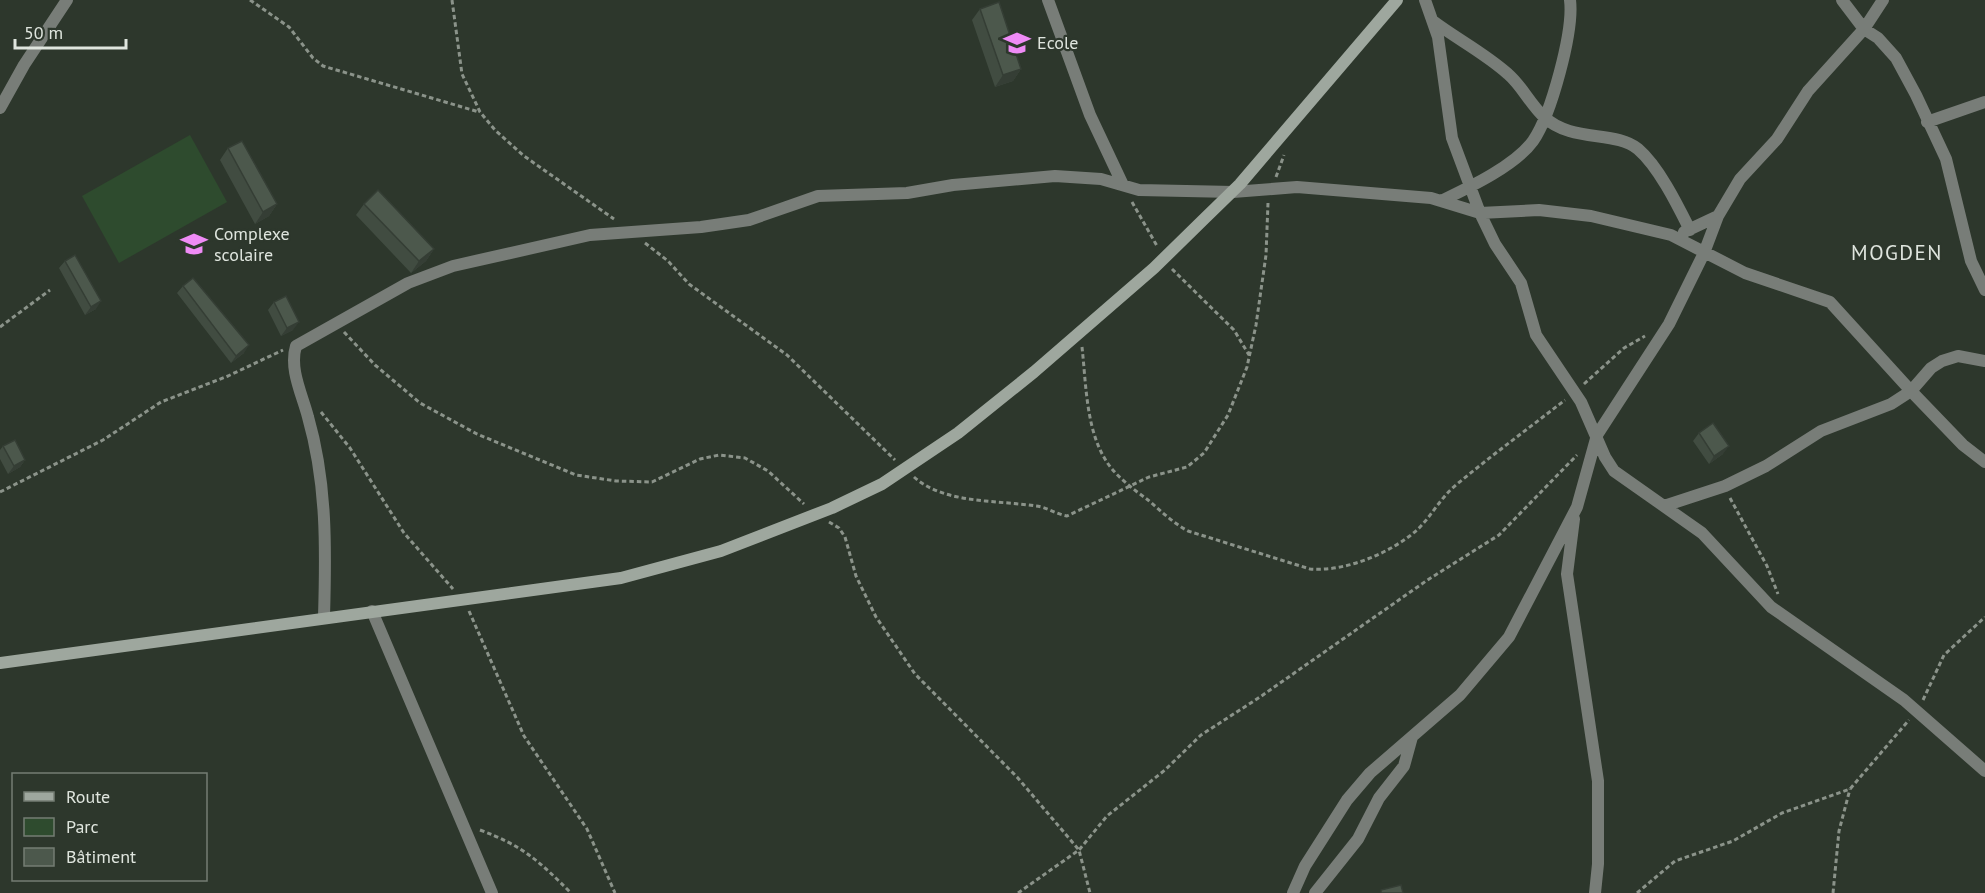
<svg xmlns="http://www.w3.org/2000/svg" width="1985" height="893" font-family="'PT Sans',sans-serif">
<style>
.green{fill:#2e4b2e}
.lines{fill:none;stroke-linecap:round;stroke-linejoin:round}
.path{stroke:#8b938a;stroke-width:3;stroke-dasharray:4.5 3;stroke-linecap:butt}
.street{stroke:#787d78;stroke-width:12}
.secondary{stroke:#9ea79e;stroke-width:12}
.wall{fill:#414c41}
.shaded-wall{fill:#353e35}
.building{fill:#4c584c;stroke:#353e35;stroke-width:1.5}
.labels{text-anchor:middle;stroke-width:4.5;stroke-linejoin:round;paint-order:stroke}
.poi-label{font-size:18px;fill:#dfe5de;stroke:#2d372c;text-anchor:start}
.quarter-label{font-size:21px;letter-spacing:1.5px;fill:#dfe5de;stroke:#2d372c}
</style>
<rect width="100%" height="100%" fill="#2d372c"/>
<path class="green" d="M 190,135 L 227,202 L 119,263 L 82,196 Z"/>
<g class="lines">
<path class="path" d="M 250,0 L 289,27 L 313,58 L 323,66 L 479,112
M 452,0 L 462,74 L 480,112 L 495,130 L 524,156 L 614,219
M 1276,177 L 1284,155
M 1132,202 L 1157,246
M 645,243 L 668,261 L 689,284 L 787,355 L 895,460
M 1172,269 L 1234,330 L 1249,355
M 0,327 L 50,290
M 344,332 L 375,365 L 420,403 L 477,434 L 576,475 L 616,481 L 652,482 L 700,459 L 719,455 L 745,458 L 768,471 L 804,504
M 1082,347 C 1086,383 1086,428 1105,459 C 1114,475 1133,489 1148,500 C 1161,511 1173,523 1188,531 L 1310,569 C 1345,572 1391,553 1417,530 C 1431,517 1440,498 1456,485 C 1492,455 1529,428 1565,400
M 1584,384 L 1624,348 L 1645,336
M 321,412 L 350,448 L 404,533 L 453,589
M 914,477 C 944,504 997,500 1036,506 C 1046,507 1056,514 1067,516 L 1149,477 L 1187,467 L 1204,453 L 1228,415 L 1247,367 L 1256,325 L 1266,255 L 1268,203
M 0,492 L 103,440 L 161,402 L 228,376 L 283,350
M 1730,498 L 1767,566 L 1778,594
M 829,522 L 839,528 L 845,537 L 856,576 L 876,617 L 915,674 L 1017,777 L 1079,850 L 1090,893
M 469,611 L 524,736 L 587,829 L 615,893
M 1923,700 L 1944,655 L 1985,617
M 480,830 C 523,846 539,861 571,893
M 1018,893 L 1079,850 L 1107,816 L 1165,770 L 1201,735 L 1260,697 L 1426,581 L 1499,535 L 1577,455
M 1637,893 L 1675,861 L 1733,841 L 1782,813 L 1850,789 L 1909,720
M 1833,893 L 1839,831 L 1850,789"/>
<path class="street" d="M 1048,0 L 1090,115 L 1123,185
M 1425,0 L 1438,37 L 1452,138 L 1480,213 L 1495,244 L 1521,283 L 1536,335 L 1581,402 L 1605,457 L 1614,471 L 1702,533 L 1771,607 L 1904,700 L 1985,771
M 1842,0 L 1864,29 L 1878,38 L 1896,58 L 1916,95 L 1946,159 L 1971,261 L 1985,290
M 1433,21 C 1457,39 1486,54 1508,74 C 1522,86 1530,104 1544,117 C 1572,143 1615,130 1638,149 C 1659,167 1678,206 1690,230
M 0,108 L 24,65 L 67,0
M 1927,122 L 1985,102
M 1441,201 C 1468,188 1515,166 1533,141 C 1551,115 1574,31 1570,0
M 1684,232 L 1718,216
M 1664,506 L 1725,486 L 1766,466 L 1821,431 L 1891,404 L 1911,391 L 1931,368 L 1942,361 L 1958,356 L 1985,361
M 1574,519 L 1567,574 L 1598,781 L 1598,864 L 1595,893
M 372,611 L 492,893
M 324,617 C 326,549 327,483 308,417 C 302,394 289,369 296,346 L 408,283 L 453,266 L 590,235 L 701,227 L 749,220 L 818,196 L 907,193 L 953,185 L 1055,176 L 1101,179 L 1139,190 L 1233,192 L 1297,187 L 1431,198 L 1480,213 L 1539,210 L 1591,216 L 1671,235 L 1745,273 L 1830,302 L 1911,391 L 1963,445 L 1985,462
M 1293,893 L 1305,866 L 1347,800 L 1370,773 L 1460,695 L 1509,637 L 1577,507 L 1597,435 L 1669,324 L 1704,253 L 1718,216 L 1740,179 L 1777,139 L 1808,91 L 1864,29 L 1883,0
M 1315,893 L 1358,839 L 1379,798 L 1404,766 L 1412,737"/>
<path class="secondary" d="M 0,663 L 621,578 L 721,551 L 832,508 L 882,484 L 958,433 L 1034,372 L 1154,268 L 1203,220 L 1240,184 L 1397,0"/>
</g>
<path class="wall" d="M 980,9 L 1021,69 L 1013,81 L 995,87 L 972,20 Z
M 228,148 L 277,204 L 269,216 L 255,224 L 220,160 Z
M 364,204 L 434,249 L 426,261 L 411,273 L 356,215 Z
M 65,261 L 96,309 L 85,315 L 59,268 Z
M 183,286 L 244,353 L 231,363 L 177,293 Z
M 274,302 L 293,330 L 281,336 L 268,310 Z
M 1699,433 L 1723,454 L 1709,464 L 1693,441 Z
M 3,446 L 25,460 L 20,467 L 8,474 L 0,459 L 0,450 Z"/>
<path class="shaded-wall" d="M 1021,69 L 1013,81 L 995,87 L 1003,75 Z
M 277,204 L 269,216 L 255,224 L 263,212 Z
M 434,249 L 426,261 L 411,273 L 419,261 Z
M 101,301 L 96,309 L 85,315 L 91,307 Z
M 299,322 L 293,330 L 281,336 L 287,328 Z
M 249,345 L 244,353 L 231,363 L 236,356 Z
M 1729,446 L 1723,454 L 1709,464 L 1714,456 Z
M 25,460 L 20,467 L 8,474 L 14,466 Z"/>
<path class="building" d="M 999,2 L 1021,69 L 1003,75 L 980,9 Z
M 242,141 L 277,204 L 263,212 L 228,148 Z
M 378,190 L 434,249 L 419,261 L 364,204 Z
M 75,255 L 101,301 L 91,307 L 65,261 Z
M 193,278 L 249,345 L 236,356 L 183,286 Z
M 286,296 L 299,322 L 287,328 L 274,302 Z
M 1713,423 L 1729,446 L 1714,456 L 1699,433 Z
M 15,440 L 25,460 L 14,466 L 3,446 Z
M 1401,885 L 1403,893 L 1381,893 L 1381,890 Z"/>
<defs>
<symbol id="school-bare" viewBox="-9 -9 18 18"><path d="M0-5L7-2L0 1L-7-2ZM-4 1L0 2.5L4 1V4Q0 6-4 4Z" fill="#ef8bf6" stroke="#2d372c" stroke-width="2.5" paint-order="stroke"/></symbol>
</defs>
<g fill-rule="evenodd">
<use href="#school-bare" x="998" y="24" width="38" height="38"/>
<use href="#school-bare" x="175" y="225" width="38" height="38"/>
</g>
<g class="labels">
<g class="poi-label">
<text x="1037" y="49">Ecole</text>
<text x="214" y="240">Complexe<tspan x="214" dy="21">scolaire</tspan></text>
</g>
<g class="quarter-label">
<text x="1897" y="260">MOGDEN</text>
</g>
</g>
<rect x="12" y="773" width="195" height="108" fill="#2d372c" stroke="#747d73" stroke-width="1.5"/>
<rect x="24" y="792" width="30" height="9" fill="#9ea79e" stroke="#747d73" stroke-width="1.5"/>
<text x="66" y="803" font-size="18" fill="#dfe5de">Route</text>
<rect x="24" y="818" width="30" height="18" fill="#2e4b2e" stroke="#747d73" stroke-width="1.5"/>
<text x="66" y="833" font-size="18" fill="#dfe5de">Parc</text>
<rect x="24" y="848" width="30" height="18" fill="#4c584c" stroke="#747d73" stroke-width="1.5"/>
<text x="66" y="863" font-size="18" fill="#dfe5de">Bâtiment</text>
<path d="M15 39v9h111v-9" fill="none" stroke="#dfe5de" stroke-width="3"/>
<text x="24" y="39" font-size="18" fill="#dfe5de" stroke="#2d372c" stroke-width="4.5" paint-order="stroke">50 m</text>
</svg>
